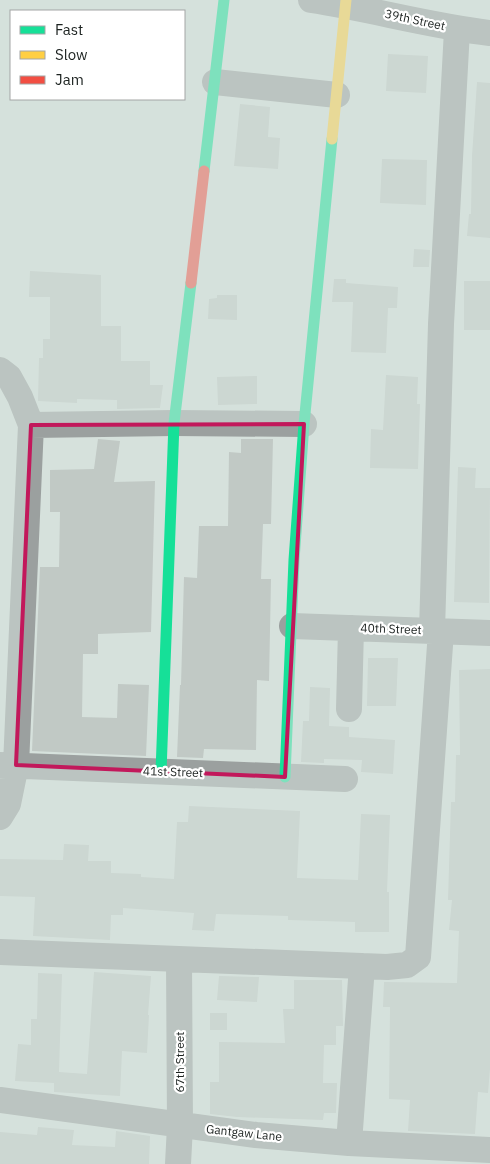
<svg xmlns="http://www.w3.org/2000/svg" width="490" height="1164" font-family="'IBM Plex Sans',sans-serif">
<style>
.building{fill:#c1c9c5}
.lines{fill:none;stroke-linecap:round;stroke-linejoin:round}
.street{stroke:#9ba09f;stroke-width:26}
.fast{stroke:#16e098;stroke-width:11}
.slow{stroke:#ffcf43;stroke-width:11}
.jam{stroke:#f24e42;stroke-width:11}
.marked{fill:none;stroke:#c2185b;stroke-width:4;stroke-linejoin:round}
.labels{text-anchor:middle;stroke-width:4.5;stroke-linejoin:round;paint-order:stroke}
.street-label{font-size:12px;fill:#1b211f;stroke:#fff}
</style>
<rect width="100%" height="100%" fill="#d6e1dc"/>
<path class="building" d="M 388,54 L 428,56 L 426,93 L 386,91 Z
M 477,82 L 490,83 L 490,238 L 467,236 L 469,214 L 471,214 L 472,156 Z
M 240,104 L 270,107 L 268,137 L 280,138 L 278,169 L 234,166 Z
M 382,159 L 427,160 L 426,205 L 380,203 Z
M 414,249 L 430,250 L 429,267 L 413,267 Z
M 30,271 L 101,275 L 101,326 L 121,326 L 121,361 L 150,361 L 150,385 L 163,385 L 160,408 L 117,409 L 117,400 L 77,399 L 77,403 L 38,401 L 39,358 L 43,358 L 43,339 L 50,339 L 50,297 L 29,297 Z
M 334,279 L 346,279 L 346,283 L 398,287 L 397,308 L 388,308 L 386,353 L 351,352 L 353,302 L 332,302 Z
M 464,281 L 490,281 L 490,330 L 464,330 Z
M 217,295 L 237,295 L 237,320 L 208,319 L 209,299 L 217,298 Z
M 386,375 L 418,377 L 417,404 L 420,404 L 418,469 L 370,468 L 371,429 L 383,430 Z
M 257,376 L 257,404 L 218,405 L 217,377 Z
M 98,439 L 120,441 L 114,482 L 155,481 L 151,632 L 98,634 L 98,654 L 83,654 L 82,717 L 117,718 L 118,684 L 149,685 L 146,756 L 32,751 L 40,567 L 59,567 L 60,512 L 50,512 L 50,470 L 94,469 Z
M 241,439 L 273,439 L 271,524 L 263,524 L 261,579 L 271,579 L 269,681 L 257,680 L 256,750 L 204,749 L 203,758 L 177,757 L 180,685 L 181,685 L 184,577 L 197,578 L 199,526 L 228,526 L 229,452 L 241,453 Z
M 458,467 L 476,468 L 475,488 L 490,488 L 489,603 L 454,602 Z
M 368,658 L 398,658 L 396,706 L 367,706 Z
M 490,669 L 490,1069 L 488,1093 L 478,1092 L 475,1134 L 408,1131 L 410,1100 L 389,1099 L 390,1007 L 383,1007 L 384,982 L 457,983 L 459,931 L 449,930 L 452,900 L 448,900 L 451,802 L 455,802 L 456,755 L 460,755 L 459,670 Z
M 310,687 L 330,688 L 329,726 L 349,727 L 349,737 L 395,740 L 393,774 L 361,772 L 362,760 L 324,759 L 324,763 L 301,762 L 303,721 L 309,721 Z
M 189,806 L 300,811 L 297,878 L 358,880 L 361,814 L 390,815 L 387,892 L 389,892 L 389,932 L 355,932 L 355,922 L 288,920 L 288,916 L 216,914 L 214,931 L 192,930 L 194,913 L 123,908 L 123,915 L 111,915 L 110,940 L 33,936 L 35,897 L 0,896 L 0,859 L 63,860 L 64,844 L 89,845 L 88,861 L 111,861 L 111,873 L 141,874 L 141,877 L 174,879 L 177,822 L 188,822 Z
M 94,972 L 151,976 L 148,1015 L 149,1015 L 147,1053 L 122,1051 L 120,1096 L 54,1092 L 54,1083 L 15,1081 L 18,1044 L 31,1045 L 31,1019 L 37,1019 L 38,973 L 62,974 L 59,1072 L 87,1074 Z
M 219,976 L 259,977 L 257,1002 L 217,1000 Z
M 294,980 L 342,980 L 343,1026 L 336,1026 L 336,1045 L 324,1045 L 323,1083 L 337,1083 L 336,1113 L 324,1113 L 323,1120 L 237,1117 L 210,1114 L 210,1082 L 219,1082 L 219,1042 L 285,1043 L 283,1009 L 294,1009 Z
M 210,1013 L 227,1013 L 227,1030 L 210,1030 Z
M 38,1127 L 74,1130 L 72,1145 L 115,1147 L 116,1131 L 150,1136 L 149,1164 L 0,1164 L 0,1132 L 37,1135 Z"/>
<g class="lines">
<path class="street" d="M 311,0 C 371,9 430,26 490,33
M 215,82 L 337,95
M 0,370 L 9,377 L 20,397 L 31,425
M 292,626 L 490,633
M 432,631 L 441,324 L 457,30
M 349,709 L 351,628
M 0,765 L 345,779
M 0,817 L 8,804 L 16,765 L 31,425 L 174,423 L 304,424
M 0,952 L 387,967 L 407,965 L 418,957 L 441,631
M 0,1100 L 256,1135 L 349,1143 L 490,1150
M 349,1143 L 362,966
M 178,1164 L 180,1126 L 179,960"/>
<path class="fast" d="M 204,171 L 224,0
M 161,772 L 174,423 L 191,283
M 285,777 L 294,560 L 304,424 L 332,139"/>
<path class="slow" d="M 332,139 L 346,0"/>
<path class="jam" d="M 191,283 L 204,171"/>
</g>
<path d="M0 0H490V1164H0ZM 304,424 L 285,777 L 16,765 L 31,425 Z" fill="#d6e1dc" fill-opacity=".55" fill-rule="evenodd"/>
<path class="marked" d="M 304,424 L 285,777 L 16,765 L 31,425 Z"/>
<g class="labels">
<g class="street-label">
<text transform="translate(415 20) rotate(12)" y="4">39th Street</text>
<text transform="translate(391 629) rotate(2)" y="4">40th Street</text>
<text transform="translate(173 772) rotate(2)" y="4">41st Street</text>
<text transform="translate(180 1062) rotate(-90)" y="4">67th Street</text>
<text transform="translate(244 1133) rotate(6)" y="4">Gantgaw Lane</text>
</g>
</g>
<rect x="10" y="10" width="175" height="90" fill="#ffffff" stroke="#a4a6a5"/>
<rect x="20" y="26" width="25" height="8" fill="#16e098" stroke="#a4a6a5"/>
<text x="55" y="35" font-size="15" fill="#1b211f">Fast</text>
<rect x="20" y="51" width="25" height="8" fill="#ffcf43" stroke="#a4a6a5"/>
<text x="55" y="60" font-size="15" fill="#1b211f">Slow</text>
<rect x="20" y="76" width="25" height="8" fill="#f24e42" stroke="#a4a6a5"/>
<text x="55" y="85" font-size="15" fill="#1b211f">Jam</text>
</svg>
